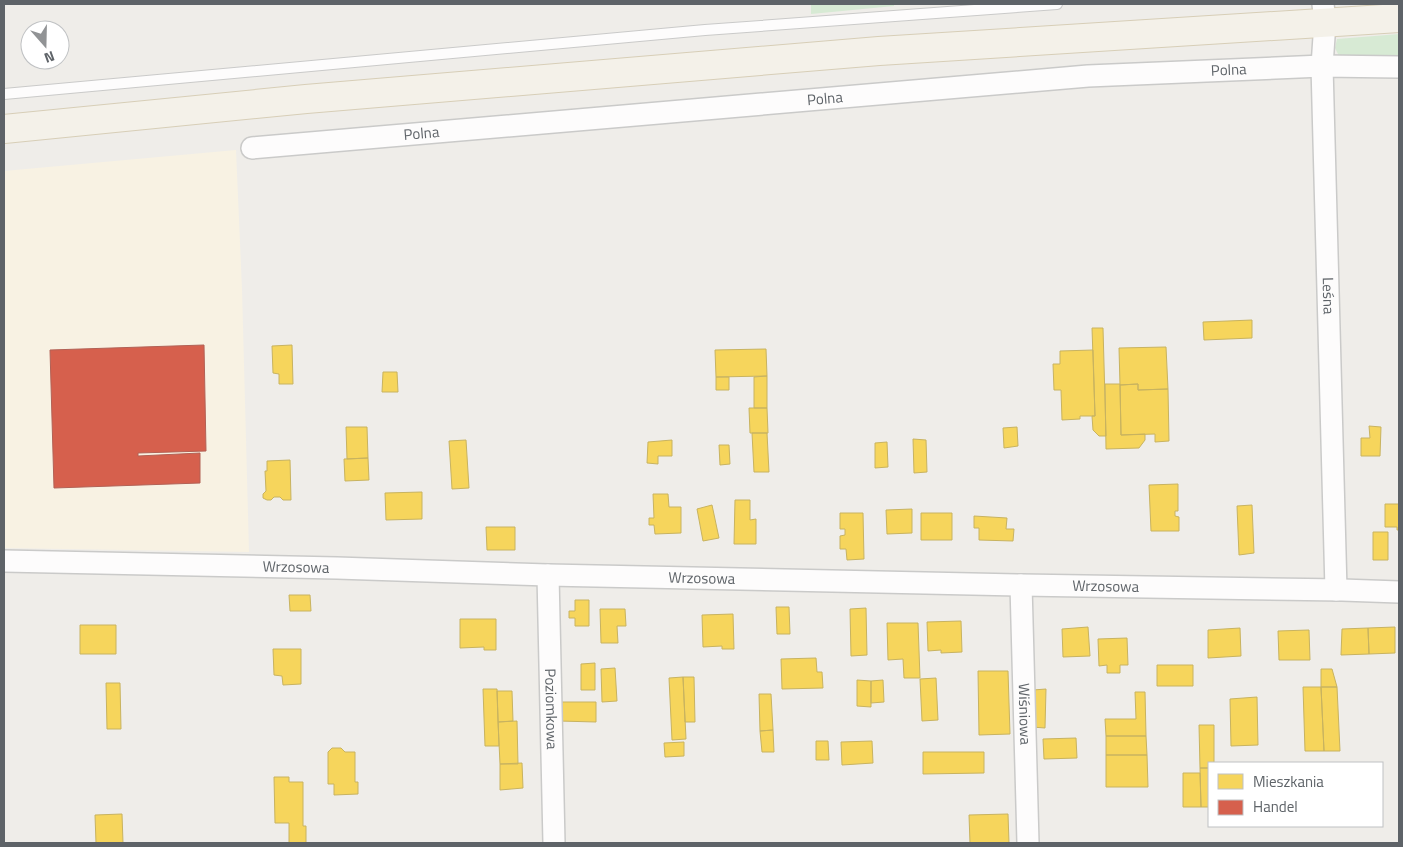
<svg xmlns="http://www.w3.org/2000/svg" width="1403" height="847" font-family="'Titillium Web',sans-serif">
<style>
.commercial{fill:#f8f2e3}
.green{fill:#d7ead4}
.homes{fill:#f6d55c;stroke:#c8b360}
.shops{fill:#d6604d;stroke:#b26155}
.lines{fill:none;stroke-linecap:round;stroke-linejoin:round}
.lane-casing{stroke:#cacac9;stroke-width:12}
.street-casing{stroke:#cacac9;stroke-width:24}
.primary-casing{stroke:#d7ceb7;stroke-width:30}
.lane{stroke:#fdfcfc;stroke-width:10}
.street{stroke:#fdfcfc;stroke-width:21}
.primary{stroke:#f4f1e9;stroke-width:28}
.labels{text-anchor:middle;stroke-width:5;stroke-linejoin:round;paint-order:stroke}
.street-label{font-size:15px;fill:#5e6368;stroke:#fff}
</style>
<rect width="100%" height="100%" fill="#efede9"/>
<path class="commercial" d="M 236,150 L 242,289 L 249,552 L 4,548 L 4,171 Z"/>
<path class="green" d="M 811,4 L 894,4 L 894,6 L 811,14 Z
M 1399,34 L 1399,60 L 1345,59 L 1339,56 L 1335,48 L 1337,39 Z"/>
<path class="homes" d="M 1252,320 L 1252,338 L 1204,340 L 1203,322 Z
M 1092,328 L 1103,328 L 1106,436 L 1099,436 L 1093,430 L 1092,416 L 1095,416 Z
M 292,345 L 293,384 L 279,384 L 279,374 L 273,373 L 272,346 Z
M 1166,347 L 1168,389 L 1138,390 L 1138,384 L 1120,385 L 1119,348 Z
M 766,349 L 767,376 L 716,377 L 715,350 Z
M 1093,350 L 1095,416 L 1080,416 L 1080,419 L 1062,420 L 1061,390 L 1054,390 L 1053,364 L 1060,364 L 1060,351 Z
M 383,372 L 397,372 L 398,392 L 382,392 Z
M 767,376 L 767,408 L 754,408 L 754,377 Z
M 716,377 L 729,377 L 729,390 L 716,390 Z
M 1105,384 L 1120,384 L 1121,435 L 1145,434 L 1145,440 L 1139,448 L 1106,449 Z
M 1138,384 L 1138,390 L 1168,389 L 1169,441 L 1155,442 L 1155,434 L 1121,435 L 1120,385 Z
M 749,408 L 767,408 L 768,433 L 750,433 Z
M 1369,426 L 1381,427 L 1380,456 L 1361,456 L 1361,438 L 1370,438 Z
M 346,427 L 367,427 L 368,458 L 347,459 Z
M 1017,427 L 1018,446 L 1004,448 L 1003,428 Z
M 752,433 L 767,433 L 769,472 L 754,472 Z
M 913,439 L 926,440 L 927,472 L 914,473 Z
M 466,440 L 469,488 L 452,489 L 449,441 Z
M 672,440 L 672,456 L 658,456 L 658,464 L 647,463 L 648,442 Z
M 887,442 L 888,467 L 875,468 L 875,443 Z
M 719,445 L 729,445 L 730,464 L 720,465 Z
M 368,458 L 369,480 L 345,481 L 344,459 Z
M 290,460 L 291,500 L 283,500 L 280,497 L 274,497 L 271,500 L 267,500 L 263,498 L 263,494 L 266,491 L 265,471 L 267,471 L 267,461 Z
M 1178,484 L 1178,511 L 1175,511 L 1175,516 L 1179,517 L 1179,531 L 1151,531 L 1149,485 Z
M 422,492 L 422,519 L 386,520 L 385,493 Z
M 653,494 L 668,494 L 669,507 L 681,507 L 681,533 L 655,534 L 654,525 L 649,525 L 649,518 L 654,518 Z
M 735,500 L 750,500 L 750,520 L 756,519 L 756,544 L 734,544 Z
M 1385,504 L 1399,504 L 1399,530 L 1397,530 L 1397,527 L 1385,527 Z
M 712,505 L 719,538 L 703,541 L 697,509 Z
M 1252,505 L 1254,553 L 1239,555 L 1237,506 Z
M 912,509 L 912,533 L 887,534 L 886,510 Z
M 840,513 L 863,513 L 864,559 L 847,560 L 846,549 L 840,549 L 840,536 L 845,535 L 845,529 L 840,529 Z
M 921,513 L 952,513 L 952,540 L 921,540 Z
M 974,516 L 1007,518 L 1006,529 L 1014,529 L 1013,541 L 979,540 L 979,528 L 974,528 Z
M 486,527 L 515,527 L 515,550 L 487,550 Z
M 1373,532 L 1388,532 L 1388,560 L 1373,560 Z
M 289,595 L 310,595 L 311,611 L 290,611 Z
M 575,600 L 589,600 L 589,626 L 575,626 L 575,618 L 569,618 L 569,611 L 575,611 Z
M 776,607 L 789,607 L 790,634 L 777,634 Z
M 866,608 L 867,655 L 851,656 L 850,609 Z
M 600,609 L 625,609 L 626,626 L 617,626 L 618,643 L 601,643 Z
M 733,614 L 734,649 L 722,649 L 722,646 L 703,647 L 702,615 Z
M 460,619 L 496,619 L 496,650 L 484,650 L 484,647 L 460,648 Z
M 961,621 L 962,652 L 941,653 L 941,650 L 928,651 L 927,622 Z
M 887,623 L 918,623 L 920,678 L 904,678 L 903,659 L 888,660 Z
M 80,625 L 116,625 L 116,654 L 80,654 Z
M 1088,627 L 1090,656 L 1063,657 L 1062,629 Z
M 1395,627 L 1395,653 L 1369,654 L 1368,628 Z
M 1240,628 L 1241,656 L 1208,658 L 1208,630 Z
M 1368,628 L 1369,654 L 1341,655 L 1342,629 Z
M 1309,630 L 1310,660 L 1279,660 L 1278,631 Z
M 1127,638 L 1128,665 L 1120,665 L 1120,673 L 1107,673 L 1107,665 L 1099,666 L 1098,639 Z
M 273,649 L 301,649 L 301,684 L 283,685 L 282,676 L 274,675 Z
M 816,658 L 817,672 L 822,672 L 823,688 L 782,689 L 781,659 Z
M 595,663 L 595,690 L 581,690 L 581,664 Z
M 1157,665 L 1193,665 L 1193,686 L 1157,686 Z
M 615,668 L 617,701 L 602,702 L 601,669 Z
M 1321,669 L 1332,669 L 1337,687 L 1321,687 Z
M 978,671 L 1008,671 L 1010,734 L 979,735 Z
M 683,677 L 694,677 L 695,722 L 685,722 Z
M 683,677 L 686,739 L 672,740 L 669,678 Z
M 936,678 L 938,720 L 922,721 L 920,679 Z
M 857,680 L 871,681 L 871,707 L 857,706 Z
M 883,680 L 884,702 L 871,703 L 871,681 Z
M 106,683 L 120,683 L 121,729 L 107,729 Z
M 1303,687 L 1321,687 L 1324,751 L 1305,751 Z
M 1321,687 L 1337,687 L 1340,751 L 1324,751 Z
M 483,689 L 497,689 L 499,746 L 485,746 Z
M 1046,689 L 1045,728 L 1032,727 L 1033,690 Z
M 497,691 L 512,691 L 513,721 L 498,722 Z
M 1135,692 L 1145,692 L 1146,736 L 1106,736 L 1105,719 L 1136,719 Z
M 759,694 L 771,694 L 773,730 L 760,731 Z
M 1257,697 L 1258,745 L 1231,746 L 1230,699 Z
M 559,702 L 596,702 L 596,722 L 559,721 Z
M 517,721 L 518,764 L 500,764 L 498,722 Z
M 1199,725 L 1214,725 L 1214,763 L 1209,763 L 1209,768 L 1200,768 Z
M 773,730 L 774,752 L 762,752 L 760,731 Z
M 1106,736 L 1146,736 L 1147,755 L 1106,755 Z
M 1076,738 L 1077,758 L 1044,759 L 1043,739 Z
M 816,741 L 828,741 L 829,760 L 816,760 Z
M 872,741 L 873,763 L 842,765 L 841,742 Z
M 684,742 L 684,756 L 665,757 L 664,743 Z
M 332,748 L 341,748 L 345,752 L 355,752 L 355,782 L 358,782 L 358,794 L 334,795 L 334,784 L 328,784 L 328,752 Z
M 923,752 L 984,752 L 984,773 L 923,774 Z
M 1106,755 L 1147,755 L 1148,787 L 1106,787 Z
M 522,763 L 523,788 L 500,790 L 500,764 Z
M 1200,768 L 1209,768 L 1209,807 L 1201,807 Z
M 1183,773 L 1200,773 L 1201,807 L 1183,807 Z
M 274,777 L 289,777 L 289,782 L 303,782 L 303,826 L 306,826 L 306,843 L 289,843 L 289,823 L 275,823 Z
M 122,814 L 123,843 L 96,843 L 95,815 Z
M 1008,814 L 1009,843 L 970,843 L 969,815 Z"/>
<path class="shops" d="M 204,345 L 206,451 L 138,453 L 138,456 L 200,453 L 200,483 L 54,488 L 50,350 Z"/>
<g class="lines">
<defs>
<path id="lane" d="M 4,94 L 705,30 L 1057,4"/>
<g id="street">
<path id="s1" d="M 1323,4 L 1325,22 L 1322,66 L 1336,590"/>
<path id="s2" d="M 252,148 L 1088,76 L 1322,66 L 1399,67"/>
<path id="s3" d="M 4,561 L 337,568 L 548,575 L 1021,585 L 1342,590 L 1399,592"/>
<path id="s4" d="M 548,575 L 554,843"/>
<path id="s5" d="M 1021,585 L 1028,843"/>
</g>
<path id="primary" d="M 4,129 L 306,99 L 879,51 L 1399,18"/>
</defs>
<use href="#lane" class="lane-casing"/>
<use href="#street" class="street-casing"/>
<use href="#primary" class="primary-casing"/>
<use href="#lane" class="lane"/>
<use href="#street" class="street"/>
<use href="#primary" class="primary"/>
</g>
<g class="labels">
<g class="street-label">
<text dy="5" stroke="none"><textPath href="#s2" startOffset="980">Polna</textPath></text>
<text dy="5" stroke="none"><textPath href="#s2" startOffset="575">Polna</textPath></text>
<text dy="5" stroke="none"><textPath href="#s2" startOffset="170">Polna</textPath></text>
<text dy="5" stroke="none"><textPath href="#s1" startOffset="292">Leśna</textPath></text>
<text dy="5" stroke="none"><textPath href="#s3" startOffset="292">Wrzosowa</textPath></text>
<text dy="5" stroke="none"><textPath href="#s3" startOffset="698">Wrzosowa</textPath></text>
<text dy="5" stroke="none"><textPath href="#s3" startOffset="1102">Wrzosowa</textPath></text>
<text dy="5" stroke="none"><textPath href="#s4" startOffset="134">Poziomkowa</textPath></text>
<text dy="5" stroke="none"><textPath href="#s5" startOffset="129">Wiśniowa</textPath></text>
</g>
</g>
<rect width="1403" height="847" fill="none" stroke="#5e6368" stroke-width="10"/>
<rect x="1208" y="762" width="175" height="65" fill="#ffffff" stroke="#bfc1c3"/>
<rect x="1218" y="774" width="25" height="15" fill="#f6d55c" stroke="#bfc1c3"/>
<text x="1253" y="787" font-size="15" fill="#5e6368">Mieszkania</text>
<rect x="1218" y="800" width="25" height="15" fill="#d6604d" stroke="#bfc1c3"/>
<text x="1253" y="812" font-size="15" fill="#5e6368">Handel</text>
<g transform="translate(45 45) rotate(160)"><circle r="24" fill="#ffffff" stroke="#bfc1c3"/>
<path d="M0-4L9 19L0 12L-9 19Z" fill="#919395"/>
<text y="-8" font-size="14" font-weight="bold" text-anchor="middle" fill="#5e6368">N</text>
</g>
</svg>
